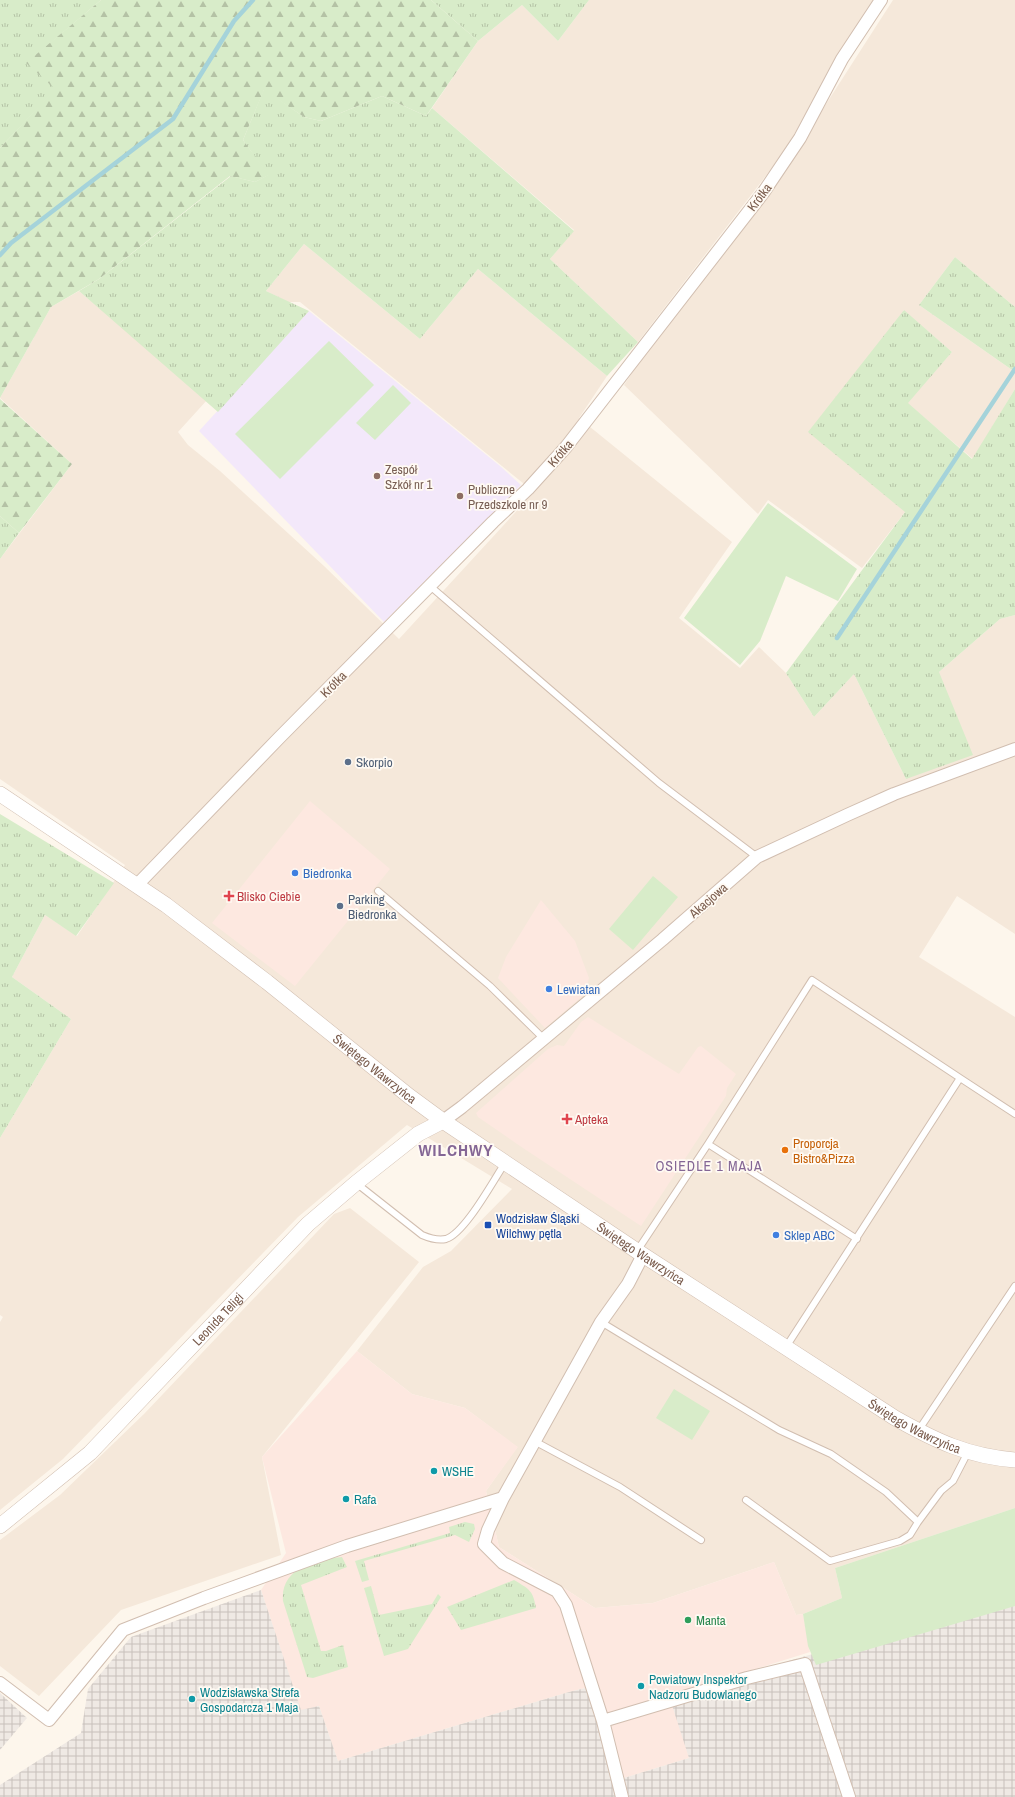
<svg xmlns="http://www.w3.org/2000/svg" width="1015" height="1797" font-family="'Archivo Narrow',sans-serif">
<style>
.residential{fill:#f5e8da}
.commercial{fill:#fde8e0}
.industrial{fill:url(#industrial-grid)}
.education{fill:#f3e8fa}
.grass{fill:url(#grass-tufts)}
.forest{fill:url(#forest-firs)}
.green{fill:#d8ecc9}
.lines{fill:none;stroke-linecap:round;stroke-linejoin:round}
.stream{stroke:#a5d3da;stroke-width:4.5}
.service-casing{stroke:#d1beb0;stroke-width:8}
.minor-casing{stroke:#d1beb0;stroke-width:14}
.tertiary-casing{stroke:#d1beb0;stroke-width:16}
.service{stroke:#fff;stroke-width:6}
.minor{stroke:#fff;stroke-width:12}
.tertiary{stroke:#fff;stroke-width:15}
.education-dot{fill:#8d6e63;stroke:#fffaf3;stroke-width:1.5}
.service-dot{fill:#5c6f8a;stroke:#fffaf3;stroke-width:1.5}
.shop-dot{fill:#3f7fe0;stroke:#fffaf3;stroke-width:1.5}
.health-dot{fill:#e0444e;stroke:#fffaf3;stroke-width:1.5}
.food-dot{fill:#e8710a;stroke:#fffaf3;stroke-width:1.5}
.transit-dot{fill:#1a4fb4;stroke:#fffaf3;stroke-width:1.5}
.culture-dot{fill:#0f9aa8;stroke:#fffaf3;stroke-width:1.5}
.leisure-dot{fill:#2e9e5b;stroke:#fffaf3;stroke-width:1.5}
.labels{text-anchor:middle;stroke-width:3.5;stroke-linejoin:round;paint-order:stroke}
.street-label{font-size:13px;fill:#7a5c4d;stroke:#fffaf3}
.education-label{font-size:13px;fill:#785e54;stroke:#fffaf3;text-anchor:start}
.service-label{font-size:13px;fill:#4e5e75;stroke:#fffaf3;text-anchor:start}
.shop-label{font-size:13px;fill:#366cbe;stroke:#fffaf3;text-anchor:start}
.health-label{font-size:13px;fill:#be3a42;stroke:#fffaf3;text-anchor:start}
.food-label{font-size:13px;fill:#c56008;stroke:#fffaf3;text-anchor:start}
.transit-label{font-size:13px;fill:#164399;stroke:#fffaf3;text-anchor:start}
.culture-label{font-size:13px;fill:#0d838f;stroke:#fffaf3;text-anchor:start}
.leisure-label{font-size:13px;fill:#27864d;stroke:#fffaf3;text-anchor:start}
.neighbourhood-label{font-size:14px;letter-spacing:1px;fill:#846695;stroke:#fffaf3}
.district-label{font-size:17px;font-weight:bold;letter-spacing:1px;fill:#846695;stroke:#fffaf3}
</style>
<defs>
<pattern id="industrial-grid" width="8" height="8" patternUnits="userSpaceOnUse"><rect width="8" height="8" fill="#efe9e4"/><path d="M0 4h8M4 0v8" fill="none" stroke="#c7c0bb"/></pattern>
<pattern id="grass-tufts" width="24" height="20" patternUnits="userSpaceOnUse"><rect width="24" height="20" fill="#d8ecc9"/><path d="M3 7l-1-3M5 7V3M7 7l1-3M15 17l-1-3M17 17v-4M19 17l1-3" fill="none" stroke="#b4c2a5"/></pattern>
<pattern id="forest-firs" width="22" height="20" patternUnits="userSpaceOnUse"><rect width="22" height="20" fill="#d8ecc9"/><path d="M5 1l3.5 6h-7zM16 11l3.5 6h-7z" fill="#b4c2a5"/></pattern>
</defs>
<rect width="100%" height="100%" fill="#fdf6ec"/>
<path class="residential" d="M 589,0 L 877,0 L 778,160 L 638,342 L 550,259 L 574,230 L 432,108 L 478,41 L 522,5 L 558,41 Z
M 893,0 L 1015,0 L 1015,307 L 955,257 L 919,305 L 1015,372 L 1015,389 L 973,459 L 907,403 L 952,352 L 903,310 L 905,512 L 862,568 L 768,500 L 758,514 L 624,385 L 655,339 L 763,202 Z
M 304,244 L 420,339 L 478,269 L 607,376 L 579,418 L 732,542 L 679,618 L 740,668 L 759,647 L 786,673 L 814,717 L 854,674 L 906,779 L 939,672 L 1000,619 L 1015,615 L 1015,934 L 957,896 L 919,957 L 1015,1017 L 1015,1508 L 835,1568 L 842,1598 L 803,1614 L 796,1615 L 774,1562 L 653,1603 L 595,1608 L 499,1547 L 486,1491 L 517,1447 L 465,1408 L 412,1394 L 357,1351 L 423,1267 L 451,1251 L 512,1189 L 407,1125 L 298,1217 L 63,1459 L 0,1510 L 0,1322 L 3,1317 L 0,1315 L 0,1138 L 71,1019 L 12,977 L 45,915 L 77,936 L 125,865 L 0,779 L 0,559 L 72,464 L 0,398 L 51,307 L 79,291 L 208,399 L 178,432 L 188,445 L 220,471 L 324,566 L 399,639 L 534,492 L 300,302 L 288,302 L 266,291 Z
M 350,1208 L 419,1262 L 262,1457 L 281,1555 L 121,1610 L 39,1696 L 0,1666 L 0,1540 L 60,1495 L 144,1414 L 334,1214 Z"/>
<path class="commercial" d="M 310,801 L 390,869 L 295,986 L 212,923 Z
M 541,900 L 575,941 L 589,978 L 585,994 L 545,1028 L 498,978 L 506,957 Z
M 588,1017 L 679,1074 L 698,1047 L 701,1046 L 736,1074 L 727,1088 L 726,1096 L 641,1226 L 523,1148 L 478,1117 L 476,1113 L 548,1049 L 557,1045 L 564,1046 L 581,1022 Z
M 357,1351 L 412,1394 L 465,1408 L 518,1447 L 486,1491 L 499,1547 L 595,1608 L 653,1603 L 774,1562 L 796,1615 L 803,1614 L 810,1652 L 672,1695 L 689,1758 L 624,1778 L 610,1736 L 598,1685 L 569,1692 L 338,1761 L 319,1706 L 301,1711 L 261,1590 L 286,1553 L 262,1457 Z"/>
<path class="industrial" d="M 261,1590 L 301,1710 L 319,1706 L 338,1761 L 569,1692 L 598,1685 L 610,1736 L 624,1778 L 689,1758 L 669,1696 L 1015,1595 L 1015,1797 L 629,1797 L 626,1786 L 627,1797 L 0,1797 L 0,1785 L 81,1733 L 88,1689 L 131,1637 Z
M 0,1693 L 27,1718 L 0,1750 Z"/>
<path class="education" d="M 309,311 L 500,466 L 521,485 L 384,622 L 199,431 Z"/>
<path class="grass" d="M 0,0 L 101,0 L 27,63 L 56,89 L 0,148 Z
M 431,0 L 589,0 L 558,41 L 522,5 L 478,41 Z
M 264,89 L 304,117 L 321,121 L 382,96 L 426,116 L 432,108 L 574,231 L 550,259 L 638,342 L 607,376 L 478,269 L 420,339 L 304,244 L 266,291 L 309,311 L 218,412 L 79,291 L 99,279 L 231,176 L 255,182 L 268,175 L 243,140 Z
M 955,257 L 1015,307 L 1015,372 L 919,305 Z
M 904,310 L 952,352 L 908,403 L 972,459 L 1015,389 L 1015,615 L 1000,619 L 939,672 L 973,755 L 906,779 L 854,674 L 814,717 L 786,673 L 905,512 L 808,432 Z
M 0,516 L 19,533 L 0,559 Z
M 0,814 L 114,883 L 76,936 L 45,915 L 12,977 L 71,1019 L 0,1138 Z
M 465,1522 L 474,1524 L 475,1529 L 469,1542 L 455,1535 L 364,1561 L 369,1580 L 362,1582 L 355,1561 L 450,1533 L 449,1527 Z
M 342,1557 L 347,1567 L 301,1585 L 321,1651 L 326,1651 L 343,1645 L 348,1667 L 313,1678 L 307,1677 L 283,1601 C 280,1568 316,1559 342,1557 Z
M 514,1580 C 529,1589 533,1590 536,1608 L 461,1630 L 447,1607 Z
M 371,1586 L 379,1615 L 432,1604 L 438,1594 L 441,1597 L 408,1649 L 384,1656 L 364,1588 Z"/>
<path class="forest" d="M 101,0 L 431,0 L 478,41 L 426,116 L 382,96 L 321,121 L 304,117 L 264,90 L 243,140 L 269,175 L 255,182 L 230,176 L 99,279 L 51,307 L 0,398 L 0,148 L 55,89 L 26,63 Z
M 0,399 L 72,464 L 19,533 L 0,516 Z"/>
<path class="green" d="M 329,341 L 374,385 L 280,479 L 235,434 Z
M 393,385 L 411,403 L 375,440 L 356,423 Z
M 768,503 L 857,569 L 838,601 L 786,576 L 760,641 L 740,665 L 684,618 Z
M 653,876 L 678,897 L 633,950 L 609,929 Z
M 674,1389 L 710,1411 L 692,1440 L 656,1418 Z
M 1015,1508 L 1015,1606 L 816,1665 L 808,1646 L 803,1614 L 842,1598 L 835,1568 Z"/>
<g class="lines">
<path class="stream" d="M 0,255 L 11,243 L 173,119 L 234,21 L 253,0
M 837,638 L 1015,369"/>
<defs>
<path id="service" d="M 430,586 L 659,783 L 757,857
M 378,891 L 490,986 L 544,1039
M 960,1078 L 1015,1114
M 708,1144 L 857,1239
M 356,1183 L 422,1235 C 429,1238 437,1241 446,1239 C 465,1233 493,1181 505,1163
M 637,1251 L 708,1144 L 812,980 L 960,1078 L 786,1347
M 601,1322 L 779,1430 L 831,1454 L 886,1492 L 918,1522 L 941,1491 L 953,1481 L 968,1452
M 918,1431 L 1015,1286
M 536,1442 L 620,1487 L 701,1540
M 746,1500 L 830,1561 L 900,1541 L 910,1535 L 918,1522"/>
<path id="minor" d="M 137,885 L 279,738 L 493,522 L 528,489 L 566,447 L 763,193 L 800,138 L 842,59 L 881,0
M 443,1121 L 462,1107 L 662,940 L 757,857 L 847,815 L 894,794 L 1015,749
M 643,1255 L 628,1284 L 601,1322 L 503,1498 L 488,1530 L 484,1544 L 503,1563 L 557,1591 L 566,1605 L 603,1721 L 747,1678 L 805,1664 L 849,1797
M 0,1683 L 49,1720 L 123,1630 L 204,1598 L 347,1546 L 503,1498
M 603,1721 L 622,1797"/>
<g id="tertiary">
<path id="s1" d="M 0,794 L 166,905 L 267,982 L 409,1096 L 443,1121 L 643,1255 L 895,1418 C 936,1441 967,1456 1015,1460"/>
<path id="s2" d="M 0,1526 L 90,1453 L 308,1224 L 356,1183 L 418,1134 L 443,1121"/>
</g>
</defs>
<use href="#service" class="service-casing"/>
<use href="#minor" class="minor-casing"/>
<use href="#tertiary" class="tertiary-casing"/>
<use href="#service" class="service"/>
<use href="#minor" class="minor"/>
<use href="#tertiary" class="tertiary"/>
</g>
<g class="education-dot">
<circle cx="377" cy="476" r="4"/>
<circle cx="460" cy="496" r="4"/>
</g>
<g class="service-dot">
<circle cx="348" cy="762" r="4"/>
<circle cx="340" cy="906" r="4"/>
</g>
<g class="shop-dot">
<circle cx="295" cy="873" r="4"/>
<circle cx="549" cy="989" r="4"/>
<circle cx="776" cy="1235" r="4"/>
</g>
<g class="health-dot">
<path d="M227 890h4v4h4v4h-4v4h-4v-4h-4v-4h4z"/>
<path d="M565 1113h4v4h4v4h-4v4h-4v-4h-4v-4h4z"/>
</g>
<circle class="food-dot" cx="785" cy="1150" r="4"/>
<rect class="transit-dot" x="484" y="1221" width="8" height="8" rx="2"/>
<g class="culture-dot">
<circle cx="434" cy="1471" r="4"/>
<circle cx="346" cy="1499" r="4"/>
<circle cx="641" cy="1686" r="4"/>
<circle cx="192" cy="1699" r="4"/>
</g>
<circle class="leisure-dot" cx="688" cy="1620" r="4"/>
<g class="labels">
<g class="street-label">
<text transform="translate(759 197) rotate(-53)" y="5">Krótka</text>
<text transform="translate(560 453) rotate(-49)" y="5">Krótka</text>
<text transform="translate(333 684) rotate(-45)" y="5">Krótka</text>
<text transform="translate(708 900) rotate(-41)" y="5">Akacjowa</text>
<text dy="5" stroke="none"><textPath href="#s1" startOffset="465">Świętego Wawrzyńca</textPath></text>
<text dy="5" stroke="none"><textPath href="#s1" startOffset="789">Świętego Wawrzyńca</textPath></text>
<text dy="5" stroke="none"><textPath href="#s2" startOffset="301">Leonida Teligi</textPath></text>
<text dy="5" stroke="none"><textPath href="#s1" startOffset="1113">Świętego Wawrzyńca</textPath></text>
</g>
<g class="education-label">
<text x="385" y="474">Zespół<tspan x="385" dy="15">Szkół nr 1</tspan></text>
<text x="468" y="494">Publiczne<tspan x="468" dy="15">Przedszkole nr 9</tspan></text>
</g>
<g class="service-label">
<text x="356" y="767">Skorpio</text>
<text x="348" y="904">Parking<tspan x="348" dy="15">Biedronka</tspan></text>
</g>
<g class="shop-label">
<text x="303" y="878">Biedronka</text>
<text x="557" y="994">Lewiatan</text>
<text x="784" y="1240">Sklep ABC</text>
</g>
<g class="health-label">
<text x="237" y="901">Blisko Ciebie</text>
<text x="575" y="1124">Apteka</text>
</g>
<g class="food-label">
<text x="793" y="1148">Proporcja<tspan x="793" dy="15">Bistro&amp;Pizza</tspan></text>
</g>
<g class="transit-label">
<text x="496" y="1223">Wodzisław Śląski<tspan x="496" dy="15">Wilchwy pętla</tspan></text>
</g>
<g class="culture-label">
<text x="442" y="1476">WSHE</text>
<text x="354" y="1504">Rafa</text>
<text x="649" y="1684">Powiatowy Inspektor<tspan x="649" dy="15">Nadzoru Budowlanego</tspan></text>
<text x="200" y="1697">Wodzisławska Strefa<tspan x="200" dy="15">Gospodarcza 1 Maja</tspan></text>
</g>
<g class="leisure-label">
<text x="696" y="1625">Manta</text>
</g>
<g class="neighbourhood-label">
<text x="709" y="1171">OSIEDLE 1 MAJA</text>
</g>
<g class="district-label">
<text x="456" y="1156">WILCHWY</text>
</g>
</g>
</svg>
